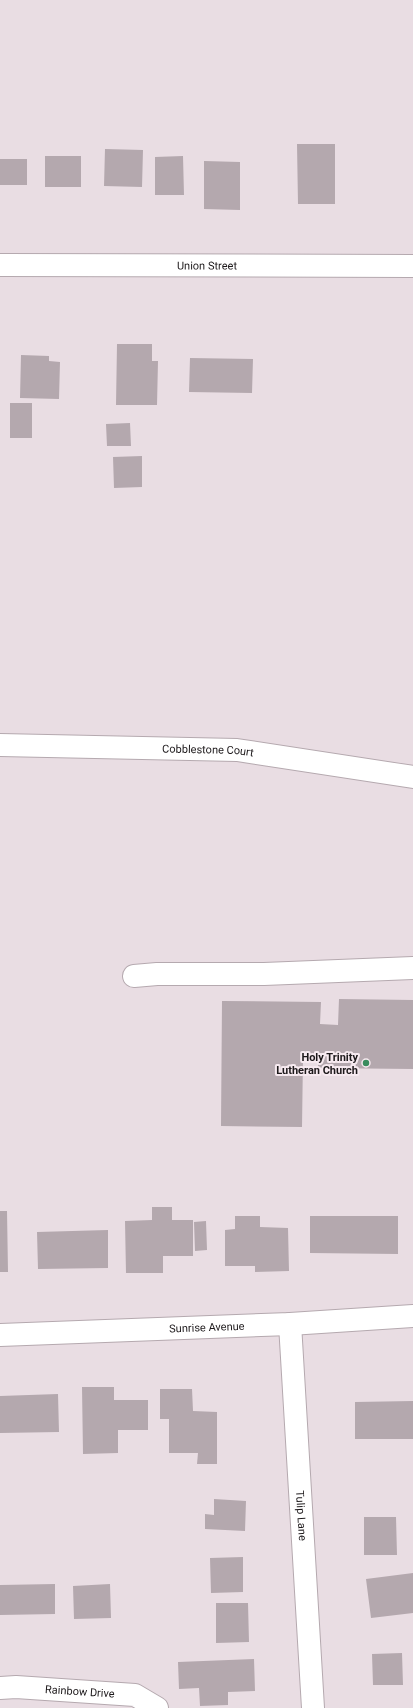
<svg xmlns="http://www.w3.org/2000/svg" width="413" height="1708" font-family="Roboto,sans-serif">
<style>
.building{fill:#b4a8ae}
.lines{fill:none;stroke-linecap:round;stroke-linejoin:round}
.minor-casing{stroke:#b5a9af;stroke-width:24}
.major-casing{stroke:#b5a9af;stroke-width:24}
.minor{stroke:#fff;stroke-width:22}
.major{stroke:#fff;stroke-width:22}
.poi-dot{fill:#398c5e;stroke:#f7eaf0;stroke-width:1.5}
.labels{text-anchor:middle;stroke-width:4;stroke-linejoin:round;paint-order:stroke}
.street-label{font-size:11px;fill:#1d191b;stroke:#f7eaf0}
.poi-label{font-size:11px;font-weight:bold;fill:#1d191b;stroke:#f7eaf0;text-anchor:end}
</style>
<rect width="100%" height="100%" fill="#e9dde3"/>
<path class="building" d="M 297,144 L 335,144 L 335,204 L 298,204 Z
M 105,149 L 143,150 L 142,187 L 104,186 Z
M 45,156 L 81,156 L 81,187 L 45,187 Z
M 183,156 L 184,195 L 155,195 L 155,157 Z
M 0,159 L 27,159 L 27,185 L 0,185 Z
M 204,161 L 240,162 L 240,210 L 204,209 Z
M 117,344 L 152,344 L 152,361 L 158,361 L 157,405 L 116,405 Z
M 21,355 L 49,356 L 49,361 L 60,362 L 59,399 L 20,398 Z
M 190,358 L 253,359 L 252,393 L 189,392 Z
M 10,403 L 32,403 L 32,438 L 10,438 Z
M 130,423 L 131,446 L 107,446 L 106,424 Z
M 142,456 L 142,487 L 114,488 L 113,457 Z
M 339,999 L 413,1000 L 413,1069 L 318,1068 L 318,1058 L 303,1057 L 302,1127 L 221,1126 L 222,1001 L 321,1002 L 320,1024 L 338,1025 Z
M 152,1207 L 172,1207 L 172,1220 L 193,1220 L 193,1256 L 163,1256 L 163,1273 L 126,1273 L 125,1221 L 152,1220 Z
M 0,1211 L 7,1211 L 8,1272 L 0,1272 Z
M 235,1216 L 260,1216 L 260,1227 L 288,1228 L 289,1271 L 255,1272 L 255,1266 L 225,1266 L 225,1230 L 235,1229 Z
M 310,1216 L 398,1216 L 398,1254 L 310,1253 Z
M 206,1221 L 207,1250 L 195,1251 L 194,1222 Z
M 108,1230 L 108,1268 L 38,1269 L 37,1232 Z
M 82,1387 L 114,1387 L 114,1400 L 148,1400 L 148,1430 L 118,1430 L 118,1453 L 83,1454 Z
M 160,1389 L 192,1389 L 193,1411 L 217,1412 L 217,1464 L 197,1464 L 198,1453 L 169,1453 L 169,1419 L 160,1419 Z
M 58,1394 L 59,1432 L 0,1433 L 0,1396 Z
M 413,1401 L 413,1439 L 355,1439 L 355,1402 Z
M 214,1499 L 246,1501 L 245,1531 L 205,1529 L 205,1514 L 214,1515 Z
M 364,1517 L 396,1517 L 397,1555 L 364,1555 Z
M 243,1557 L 243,1592 L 211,1593 L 210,1558 Z
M 413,1573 L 413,1613 L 371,1618 L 366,1579 Z
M 55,1584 L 55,1614 L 0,1615 L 0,1585 Z
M 110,1584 L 111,1618 L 74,1619 L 73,1586 Z
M 216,1603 L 248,1603 L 249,1642 L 216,1643 Z
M 402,1653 L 403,1685 L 373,1685 L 372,1654 Z
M 254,1659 L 255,1691 L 228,1692 L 228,1705 L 200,1706 L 199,1688 L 179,1689 L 178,1662 Z"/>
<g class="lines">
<defs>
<g id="minor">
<path id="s1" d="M 0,745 L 237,750 L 413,777"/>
<path d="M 134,976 L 157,974 L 264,974 L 413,968"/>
<path id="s2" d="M 290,1324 L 313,1708"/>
<path id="s3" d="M 0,1335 L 290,1324 L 413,1316"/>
<path id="s4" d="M 0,1688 L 16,1687 L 135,1695 L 157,1708"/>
</g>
<g id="major">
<path id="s5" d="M 0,265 L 413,266"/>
</g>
</defs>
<use href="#minor" class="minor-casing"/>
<use href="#major" class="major-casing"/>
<use href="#minor" class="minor"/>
<use href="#major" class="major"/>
</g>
<circle class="poi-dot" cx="366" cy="1063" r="4"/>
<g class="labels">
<g class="street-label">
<text dy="4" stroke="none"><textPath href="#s5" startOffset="207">Union Street</textPath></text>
<text dy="4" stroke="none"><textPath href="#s1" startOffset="208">Cobblestone Court</textPath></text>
<text dy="4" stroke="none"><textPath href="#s3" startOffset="207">Sunrise Avenue</textPath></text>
<text dy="4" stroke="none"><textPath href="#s2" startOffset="192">Tulip Lane</textPath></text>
<text dy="4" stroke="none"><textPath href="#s4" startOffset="80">Rainbow Drive</textPath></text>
</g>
<g class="poi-label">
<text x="358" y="1061">Holy Trinity<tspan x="358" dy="13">Lutheran Church</tspan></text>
</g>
</g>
</svg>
